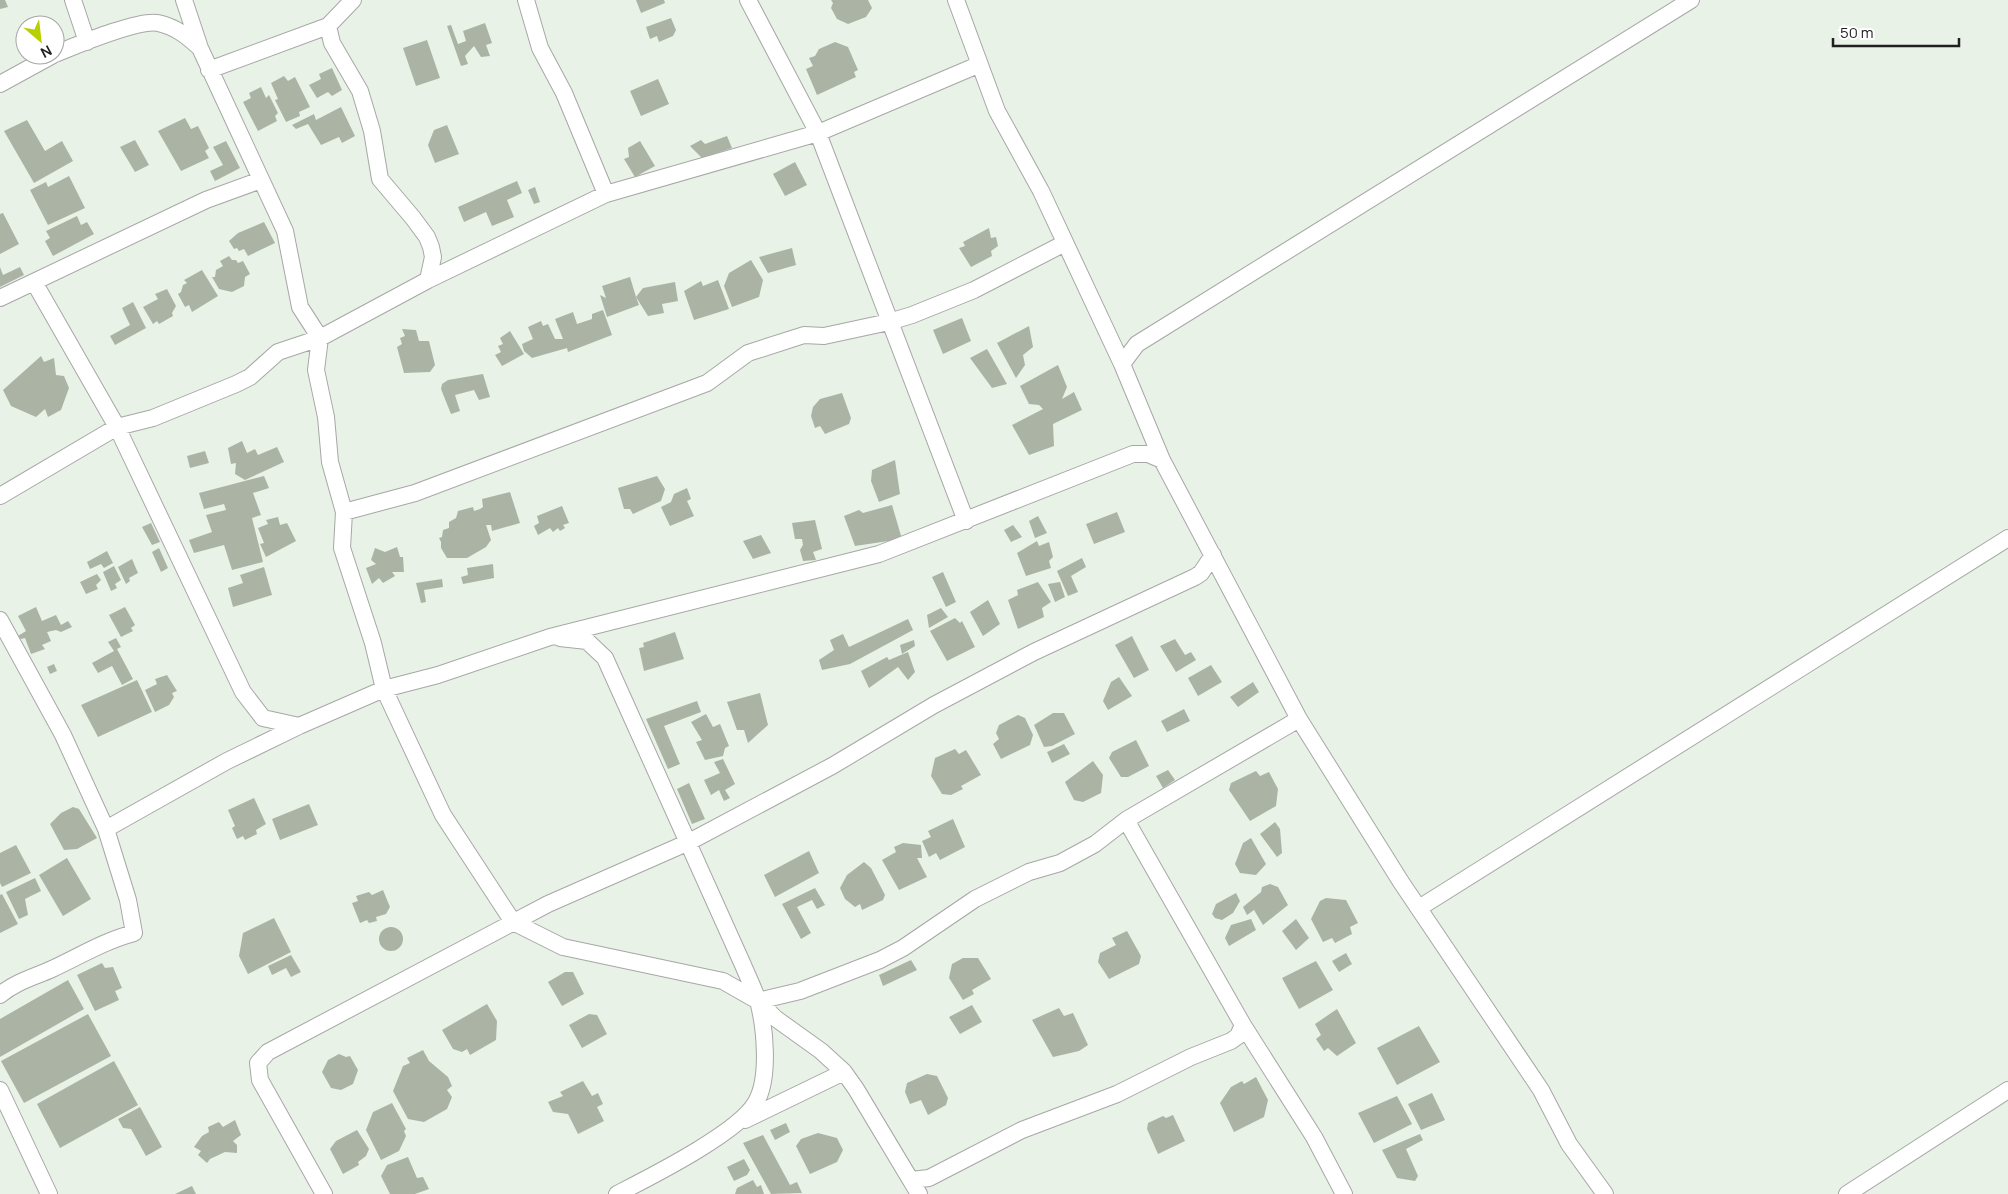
<svg xmlns="http://www.w3.org/2000/svg" width="2008" height="1194" font-family="Manrope,sans-serif">
<style>
.building{fill:#abb4a4}
.lines{fill:none;stroke-linecap:round;stroke-linejoin:round}
.minor-casing{stroke:#a7a7a7;stroke-width:18}
.minor{stroke:#fff;stroke-width:16}
</style>
<rect width="100%" height="100%" fill="#e8f2e6"/>
<path class="building" d="M 0,0 L 5,0 L 8,7 L 0,9 Z
M 636,0 L 664,0 L 665,3 L 641,13 Z
M 831,0 L 868,0 L 872,8 L 866,17 L 848,24 L 837,19 L 831,8 L 833,3 Z
M 671,18 L 676,30 L 673,36 L 659,42 L 657,36 L 650,39 L 646,27 Z
M 485,23 L 492,43 L 486,45 L 490,56 L 481,57 L 474,46 L 465,56 L 468,64 L 461,66 L 447,26 L 451,25 L 458,44 L 466,41 L 463,31 Z
M 427,40 L 440,78 L 416,86 L 403,48 Z
M 835,42 L 848,47 L 858,70 L 854,72 L 856,77 L 817,95 L 806,69 L 813,66 L 809,58 L 815,56 L 819,49 Z
M 332,68 L 342,90 L 332,96 L 328,92 L 317,98 L 309,85 L 321,79 L 319,74 Z
M 284,76 L 288,81 L 295,77 L 310,107 L 299,112 L 300,116 L 286,122 L 275,100 L 278,99 L 271,83 Z
M 658,79 L 669,104 L 641,116 L 630,91 Z
M 261,87 L 266,98 L 269,95 L 278,113 L 275,116 L 277,121 L 258,131 L 243,102 L 251,98 L 249,93 Z
M 341,107 L 355,136 L 342,143 L 339,137 L 321,145 L 308,124 L 296,129 L 292,125 L 314,114 L 316,120 Z
M 185,118 L 191,129 L 198,126 L 209,148 L 205,151 L 209,158 L 181,171 L 158,131 Z
M 27,120 L 45,151 L 62,141 L 73,161 L 34,183 L 4,131 Z
M 447,125 L 459,154 L 435,163 L 428,145 L 434,130 Z
M 727,136 L 732,148 L 702,158 L 690,146 L 701,140 L 705,144 Z
M 135,140 L 149,165 L 135,172 L 120,147 Z
M 226,141 L 240,168 L 215,181 L 210,171 L 223,165 L 213,147 Z
M 640,141 L 655,166 L 635,177 L 624,159 L 629,157 L 628,148 Z
M 795,162 L 807,185 L 785,196 L 773,174 Z
M 69,176 L 85,208 L 48,225 L 30,190 L 46,182 L 48,187 Z
M 517,181 L 522,193 L 507,200 L 514,217 L 492,226 L 486,212 L 464,222 L 458,207 Z
M 535,187 L 540,202 L 534,204 L 528,190 Z
M 3,213 L 19,244 L 0,254 L 0,214 Z
M 77,216 L 81,225 L 87,222 L 94,234 L 53,256 L 45,241 L 50,238 L 46,231 Z
M 264,222 L 275,243 L 248,256 L 244,249 L 239,251 L 237,248 L 234,249 L 229,241 L 238,233 Z
M 989,228 L 991,238 L 996,237 L 998,246 L 991,251 L 992,256 L 971,267 L 959,248 L 965,246 L 963,242 Z
M 792,248 L 796,265 L 768,273 L 759,257 Z
M 229,256 L 232,260 L 236,260 L 238,263 L 243,261 L 250,274 L 245,277 L 244,286 L 232,292 L 219,289 L 212,277 L 215,277 L 216,270 L 223,266 L 220,261 Z
M 751,260 L 763,280 L 759,297 L 732,307 L 724,286 L 729,273 Z
M 0,267 L 3,275 L 20,267 L 24,275 L 0,287 Z
M 202,270 L 218,296 L 192,312 L 189,305 L 185,307 L 178,294 L 181,292 L 183,285 L 187,283 L 184,280 Z
M 630,277 L 636,297 L 643,288 L 675,282 L 678,301 L 662,304 L 664,313 L 648,316 L 636,297 L 639,305 L 607,317 L 600,295 L 606,298 L 602,286 Z
M 718,280 L 729,309 L 694,320 L 684,291 L 701,281 L 703,286 Z
M 167,289 L 176,306 L 172,313 L 173,316 L 159,324 L 157,321 L 153,324 L 143,307 L 158,299 L 155,294 Z
M 133,302 L 146,328 L 115,345 L 110,336 L 130,325 L 122,308 Z
M 603,310 L 612,335 L 568,352 L 567,348 L 532,358 L 524,351 L 522,344 L 533,339 L 528,327 L 541,321 L 543,326 L 548,324 L 555,339 L 563,339 L 555,319 L 573,312 L 577,324 L 592,319 L 592,314 Z
M 962,318 L 971,341 L 943,354 L 933,330 Z
M 1029,326 L 1033,347 L 1023,355 L 1025,365 L 1016,378 L 997,343 Z
M 402,329 L 416,330 L 419,341 L 429,341 L 435,365 L 430,372 L 404,373 L 397,347 L 402,344 L 400,338 L 405,336 Z
M 510,331 L 524,354 L 502,366 L 495,355 L 501,352 L 498,346 L 503,344 L 500,338 Z
M 987,349 L 1007,384 L 992,388 L 970,358 Z
M 41,356 L 44,362 L 54,358 L 56,375 L 64,376 L 69,388 L 61,410 L 48,417 L 45,409 L 36,417 L 11,406 L 3,390 Z
M 1058,365 L 1067,387 L 1062,399 L 1074,392 L 1082,410 L 1053,424 L 1054,446 L 1029,455 L 1012,425 L 1043,409 L 1039,405 L 1029,404 L 1020,386 Z
M 483,374 L 490,397 L 479,400 L 474,390 L 455,395 L 460,411 L 451,414 L 441,389 L 442,384 L 448,380 Z
M 842,393 L 851,418 L 849,424 L 825,434 L 820,426 L 815,428 L 811,416 L 813,407 L 820,399 Z
M 242,441 L 247,453 L 255,449 L 258,455 L 277,447 L 284,462 L 245,480 L 235,474 L 236,463 L 231,464 L 228,448 Z
M 205,451 L 209,463 L 190,468 L 187,456 Z
M 895,460 L 900,494 L 879,502 L 871,481 L 872,470 Z
M 264,476 L 269,488 L 253,493 L 261,515 L 252,518 L 263,562 L 232,570 L 224,545 L 194,553 L 189,540 L 212,532 L 206,515 L 226,510 L 224,504 L 204,509 L 199,493 Z
M 657,476 L 665,489 L 661,501 L 633,514 L 630,509 L 624,509 L 618,488 Z
M 687,488 L 691,499 L 687,501 L 694,516 L 670,526 L 661,507 L 671,502 L 674,494 Z
M 510,492 L 520,523 L 492,531 L 491,525 L 486,525 L 491,540 L 486,547 L 467,558 L 447,558 L 441,548 L 441,542 L 439,538 L 442,537 L 443,530 L 449,528 L 449,522 L 456,518 L 458,511 L 473,507 L 474,511 L 480,509 L 483,507 L 482,499 Z
M 892,505 L 902,539 L 855,546 L 844,516 L 859,510 L 863,513 Z
M 562,506 L 569,523 L 563,525 L 565,528 L 560,531 L 558,528 L 553,532 L 550,528 L 538,535 L 534,526 L 539,523 L 537,516 Z
M 1117,512 L 1125,532 L 1094,544 L 1086,524 Z
M 1038,516 L 1047,533 L 1035,538 L 1029,521 Z
M 278,517 L 280,525 L 287,523 L 296,541 L 266,557 L 260,544 L 264,543 L 258,528 L 268,524 L 266,520 Z
M 815,520 L 822,549 L 813,552 L 816,560 L 803,561 L 800,550 L 803,545 L 802,539 L 795,539 L 792,523 Z
M 151,523 L 160,542 L 152,545 L 142,527 Z
M 1013,525 L 1022,537 L 1011,542 L 1004,530 Z
M 761,535 L 771,553 L 753,559 L 743,541 Z
M 1037,541 L 1039,546 L 1049,542 L 1053,557 L 1049,561 L 1051,568 L 1026,576 L 1017,553 Z
M 397,547 L 400,557 L 403,557 L 404,572 L 392,572 L 395,576 L 383,583 L 379,578 L 372,584 L 366,568 L 376,564 L 371,560 L 375,548 L 385,552 Z
M 159,548 L 168,568 L 161,572 L 152,552 Z
M 107,551 L 113,563 L 104,568 L 101,564 L 90,569 L 87,562 Z
M 1082,558 L 1086,567 L 1071,576 L 1078,592 L 1068,596 L 1057,571 Z
M 132,559 L 138,573 L 129,578 L 130,581 L 126,584 L 118,567 Z
M 493,564 L 494,578 L 463,584 L 461,577 L 468,575 L 467,568 Z
M 114,566 L 121,580 L 115,584 L 117,588 L 111,591 L 103,572 Z
M 264,567 L 272,595 L 233,607 L 228,588 L 243,583 L 240,575 Z
M 943,572 L 956,602 L 946,607 L 932,577 Z
M 97,574 L 101,580 L 96,585 L 98,589 L 86,594 L 80,582 Z
M 442,579 L 443,587 L 424,590 L 426,602 L 421,603 L 416,583 Z
M 1038,582 L 1051,602 L 1042,608 L 1044,617 L 1018,629 L 1008,600 L 1018,595 L 1017,590 Z
M 1060,582 L 1065,597 L 1055,602 L 1048,584 Z
M 988,600 L 1000,624 L 983,636 L 970,612 Z
M 36,607 L 42,621 L 56,615 L 61,625 L 68,621 L 72,627 L 61,632 L 56,630 L 47,632 L 51,641 L 42,645 L 45,649 L 31,654 L 25,638 L 21,639 L 18,636 L 26,631 L 18,616 Z
M 125,607 L 135,625 L 131,628 L 133,631 L 121,637 L 109,615 Z
M 941,608 L 948,617 L 929,628 L 927,615 Z
M 955,618 L 960,623 L 962,621 L 975,647 L 947,661 L 930,631 Z
M 908,619 L 913,630 L 850,664 L 822,670 L 819,660 L 834,650 L 830,640 L 843,634 L 849,647 Z
M 675,632 L 684,659 L 644,671 L 639,648 L 644,647 L 643,643 Z
M 1132,636 L 1149,670 L 1134,678 L 1115,645 Z
M 116,638 L 121,647 L 117,649 L 133,679 L 122,685 L 112,666 L 98,673 L 92,663 L 114,651 L 108,642 Z
M 1175,639 L 1185,655 L 1191,652 L 1196,660 L 1176,672 L 1160,646 Z
M 914,640 L 915,646 L 902,654 L 900,645 Z
M 908,652 L 915,672 L 908,680 L 898,667 L 869,688 L 861,671 L 887,657 L 889,660 Z
M 54,664 L 57,671 L 50,674 L 47,667 Z
M 1211,665 L 1222,682 L 1198,696 L 1188,678 Z
M 167,675 L 177,691 L 172,693 L 174,697 L 169,705 L 155,712 L 145,690 L 157,684 L 155,679 Z
M 1119,677 L 1132,696 L 1108,710 L 1103,701 L 1111,682 Z
M 137,680 L 152,712 L 98,737 L 81,705 Z
M 1253,682 L 1259,692 L 1238,707 L 1230,697 Z
M 760,693 L 768,725 L 748,743 L 744,730 L 737,730 L 727,702 Z
M 697,701 L 701,712 L 664,726 L 680,764 L 668,769 L 646,719 Z
M 1184,709 L 1190,721 L 1167,732 L 1161,721 Z
M 1053,713 L 1064,713 L 1075,734 L 1052,746 L 1044,747 L 1034,725 Z
M 706,714 L 713,727 L 720,724 L 729,746 L 725,748 L 723,756 L 705,760 L 696,742 L 702,740 L 691,722 Z
M 1018,715 L 1025,718 L 1033,735 L 1030,745 L 1001,759 L 993,744 L 999,739 L 996,733 L 999,725 Z
M 1136,740 L 1149,766 L 1128,777 L 1121,777 L 1109,758 L 1112,752 Z
M 1064,744 L 1070,754 L 1052,763 L 1047,752 Z
M 955,749 L 959,754 L 966,750 L 981,775 L 961,786 L 963,789 L 951,795 L 942,794 L 931,776 L 935,758 Z
M 723,759 L 735,784 L 725,790 L 730,798 L 724,801 L 719,790 L 711,795 L 704,780 L 720,773 L 714,762 Z
M 1093,761 L 1103,775 L 1101,793 L 1083,802 L 1074,800 L 1065,782 Z
M 1168,770 L 1175,780 L 1163,788 L 1156,776 Z
M 1256,771 L 1260,776 L 1269,772 L 1278,789 L 1276,806 L 1250,821 L 1229,790 L 1231,783 Z
M 689,783 L 705,819 L 692,824 L 677,789 Z
M 254,798 L 266,824 L 256,830 L 257,834 L 245,840 L 243,836 L 237,839 L 232,828 L 235,826 L 228,810 Z
M 309,804 L 318,825 L 280,840 L 272,819 Z
M 73,807 L 79,809 L 97,838 L 77,849 L 64,850 L 50,824 L 61,813 Z
M 953,819 L 965,847 L 940,860 L 936,853 L 929,857 L 922,841 L 931,837 L 928,831 Z
M 1275,822 L 1280,829 L 1282,853 L 1277,857 L 1260,834 Z
M 1251,838 L 1266,864 L 1256,875 L 1240,873 L 1235,864 L 1243,843 Z
M 903,843 L 921,845 L 922,858 L 917,858 L 927,877 L 899,890 L 882,860 L 896,852 L 894,847 Z
M 16,845 L 31,873 L 2,887 L 0,883 L 0,853 Z
M 809,851 L 819,873 L 775,897 L 764,875 Z
M 67,858 L 91,899 L 63,916 L 39,875 Z
M 864,862 L 871,868 L 885,895 L 883,900 L 862,910 L 860,904 L 855,907 L 845,899 L 840,888 L 847,875 Z
M 35,878 L 41,891 L 25,899 L 28,915 L 19,919 L 6,892 Z
M 1270,884 L 1278,887 L 1288,905 L 1263,925 L 1254,910 L 1247,915 L 1243,907 L 1261,892 L 1262,887 Z
M 815,888 L 825,905 L 817,909 L 812,900 L 797,907 L 811,933 L 801,939 L 782,904 Z
M 383,890 L 390,907 L 386,914 L 376,917 L 377,921 L 369,923 L 367,920 L 360,923 L 352,903 L 358,901 L 356,896 L 369,892 L 372,895 Z
M 1236,893 L 1240,901 L 1233,913 L 1222,920 L 1215,918 L 1212,914 L 1216,904 Z
M 2,894 L 18,924 L 0,933 L 0,895 Z
M 1326,898 L 1346,900 L 1358,923 L 1350,927 L 1352,934 L 1335,943 L 1332,938 L 1323,942 L 1311,919 L 1320,901 Z
M 274,918 L 291,952 L 248,974 L 239,956 L 243,933 Z
M 1251,919 L 1256,930 L 1229,946 L 1225,938 L 1231,925 Z
M 1296,919 L 1309,938 L 1296,950 L 1282,931 Z
M379 939a12 12 0 1 1 24 0a12 12 0 1 1-24 0Z
M 1127,931 L 1141,956 L 1139,964 L 1109,979 L 1098,962 L 1100,953 L 1116,945 L 1112,938 Z
M 1346,953 L 1352,964 L 1339,972 L 1332,961 Z
M 291,955 L 301,972 L 291,977 L 286,968 L 272,975 L 268,966 Z
M 963,958 L 978,958 L 991,979 L 972,990 L 974,994 L 963,1000 L 949,978 L 952,964 Z
M 911,960 L 917,970 L 883,986 L 879,975 Z
M 1316,961 L 1333,990 L 1299,1009 L 1282,978 Z
M 102,963 L 105,968 L 113,967 L 122,988 L 115,991 L 119,1000 L 95,1011 L 77,975 Z
M 565,972 L 573,972 L 584,994 L 562,1006 L 548,982 Z
M 68,980 L 84,1009 L 0,1057 L 0,1019 Z
M 487,1004 L 497,1021 L 496,1040 L 470,1055 L 467,1049 L 462,1052 L 453,1049 L 442,1030 Z
M 972,1005 L 982,1022 L 960,1034 L 949,1017 Z
M 1059,1008 L 1064,1016 L 1073,1013 L 1088,1045 L 1079,1051 L 1053,1057 L 1032,1020 Z
M 1337,1009 L 1356,1043 L 1337,1056 L 1328,1048 L 1324,1051 L 1316,1039 L 1321,1035 L 1315,1024 Z
M 88,1014 L 111,1056 L 24,1103 L 1,1061 Z
M 589,1014 L 597,1015 L 607,1034 L 582,1048 L 569,1025 Z
M 1419,1026 L 1440,1062 L 1397,1085 L 1377,1048 Z
M 423,1050 L 429,1061 L 448,1077 L 452,1086 L 447,1090 L 452,1097 L 447,1109 L 424,1122 L 408,1119 L 393,1091 L 403,1066 L 410,1063 L 407,1058 Z
M 339,1054 L 346,1057 L 350,1056 L 358,1070 L 353,1084 L 341,1090 L 331,1088 L 322,1072 L 328,1060 Z
M 114,1061 L 138,1105 L 60,1148 L 37,1104 Z
M 927,1074 L 937,1076 L 948,1098 L 946,1105 L 928,1115 L 921,1100 L 910,1104 L 905,1092 L 907,1083 Z
M 1256,1077 L 1268,1100 L 1264,1117 L 1234,1132 L 1220,1103 L 1231,1087 L 1242,1081 L 1244,1084 Z
M 583,1081 L 592,1096 L 598,1093 L 603,1104 L 597,1107 L 604,1121 L 578,1134 L 568,1114 L 553,1112 L 548,1102 L 563,1096 L 560,1092 Z
M 1432,1093 L 1445,1120 L 1421,1130 L 1408,1104 Z
M 1397,1096 L 1412,1124 L 1374,1143 L 1358,1113 Z
M 392,1103 L 406,1129 L 404,1131 L 406,1136 L 399,1151 L 381,1160 L 366,1130 L 373,1112 Z
M 140,1107 L 162,1147 L 146,1156 L 131,1129 L 123,1128 L 118,1119 Z
M 1173,1115 L 1185,1141 L 1158,1154 L 1147,1129 L 1148,1123 L 1163,1116 L 1166,1118 Z
M 235,1120 L 241,1135 L 233,1141 L 237,1145 L 237,1153 L 225,1152 L 210,1159 L 207,1163 L 198,1155 L 201,1151 L 194,1147 L 202,1136 L 209,1132 L 208,1127 L 219,1122 L 223,1127 Z
M 786,1123 L 790,1132 L 775,1140 L 770,1130 Z
M 357,1130 L 369,1149 L 366,1156 L 358,1162 L 359,1165 L 343,1174 L 330,1149 L 336,1141 Z
M 818,1133 L 837,1138 L 843,1150 L 837,1162 L 810,1174 L 796,1146 L 801,1139 Z
M 1420,1134 L 1423,1140 L 1406,1149 L 1418,1176 L 1415,1181 L 1397,1178 L 1382,1150 Z
M 763,1135 L 790,1185 L 797,1182 L 802,1193 L 771,1194 L 743,1143 Z
M 408,1157 L 417,1178 L 423,1177 L 429,1189 L 415,1194 L 390,1194 L 381,1176 L 387,1165 Z
M 744,1159 L 750,1170 L 747,1175 L 734,1181 L 727,1167 Z
M 753,1180 L 757,1187 L 761,1185 L 764,1194 L 735,1194 L 737,1188 Z
M 192,1186 L 196,1194 L 175,1194 Z"/>
<g class="lines">
<defs>
<path id="minor" d="M 73,0 L 87,42
M 184,0 L 199,45
M 526,0 L 540,48 L 564,93 L 606,194
M 748,0 L 818,133 L 966,521
M 956,0 L 997,111 L 1041,191 L 1122,364 L 1162,460 L 1299,719 L 1401,882 L 1541,1090 L 1569,1144 L 1605,1194
M 55,54 C 75,46 138,19 158,23 C 176,27 187,36 200,48 L 285,231 L 300,307 L 320,338 L 316,370 L 326,417 L 330,462 L 344,512 L 342,548 L 373,643 L 384,689 L 443,815 L 513,922 L 563,947 L 723,981 L 758,1001 L 775,1018 L 821,1051 L 844,1072 L 856,1089 L 919,1194
M 209,70 L 328,26 L 353,0
M 0,84 L 53,55
M 428,280 L 606,194 L 818,133 L 978,65
M 34,282 L 117,427 L 243,692 L 263,718 L 299,726
M 0,298 L 206,200 L 261,180
M 1122,364 L 1137,344 L 1691,0
M 0,496 L 117,427 L 153,418 L 236,384 L 250,377 L 278,352 L 320,338 L 428,280 L 433,257 L 431,247 L 427,237 L 413,218 L 380,179 L 372,131 L 360,91 L 332,43 L 328,26
M 344,512 L 415,493 L 707,383 L 748,353 L 804,335 L 824,336 L 889,322 L 912,315 L 974,290 L 1065,243
M 0,620 L 63,735 L 106,829 L 128,900 L 134,933 C 104,941 80,956 52,969 C 34,977 15,982 0,995
M 560,638 L 587,641 L 605,658 L 743,965 C 748,977 754,989 758,1001 C 765,1027 770,1078 756,1102 C 740,1132 650,1177 617,1194
M 1126,820 L 1243,1025 L 1314,1137 L 1344,1194
M 106,829 L 227,761 L 299,726 L 384,689 L 438,675 L 550,637 L 879,554 L 1133,454 L 1148,454 L 1162,460
M 1419,908 L 2008,538
M 758,1001 L 800,991 L 880,960 L 903,948 L 975,899 L 1029,872 L 1060,863 L 1095,844 L 1126,820 L 1299,719
M 0,1090 L 49,1194
M 745,1120 L 844,1072
M 911,1180 L 929,1178 L 1022,1130 L 1117,1094 L 1191,1057 L 1231,1041 L 1238,1036 L 1243,1025
M 324,1194 L 260,1080 L 258,1063 L 268,1052 L 548,904 L 689,842 L 832,766 L 934,705 L 1034,652 L 1195,577 L 1201,573 L 1213,555
M 1847,1194 L 2008,1090"/>
</defs>
<use href="#minor" class="minor-casing"/>
<use href="#minor" class="minor"/>
</g>
<g transform="translate(40 40) rotate(152)"><circle r="24" fill="#ffffff" stroke="#a6a6a6"/>
<path d="M0-4L9 19L0 12L-9 19Z" fill="#b9d000"/>
<text y="-8" font-size="14" font-weight="bold" text-anchor="middle" fill="#202020">N</text>
</g>
<path d="M1833 38v8h126v-8" fill="none" stroke="#202020" stroke-width="2.5"/>
<text x="1840" y="38" font-size="15" fill="#202020" stroke="#ffffff" stroke-width="4" paint-order="stroke">50 m</text>
</svg>
